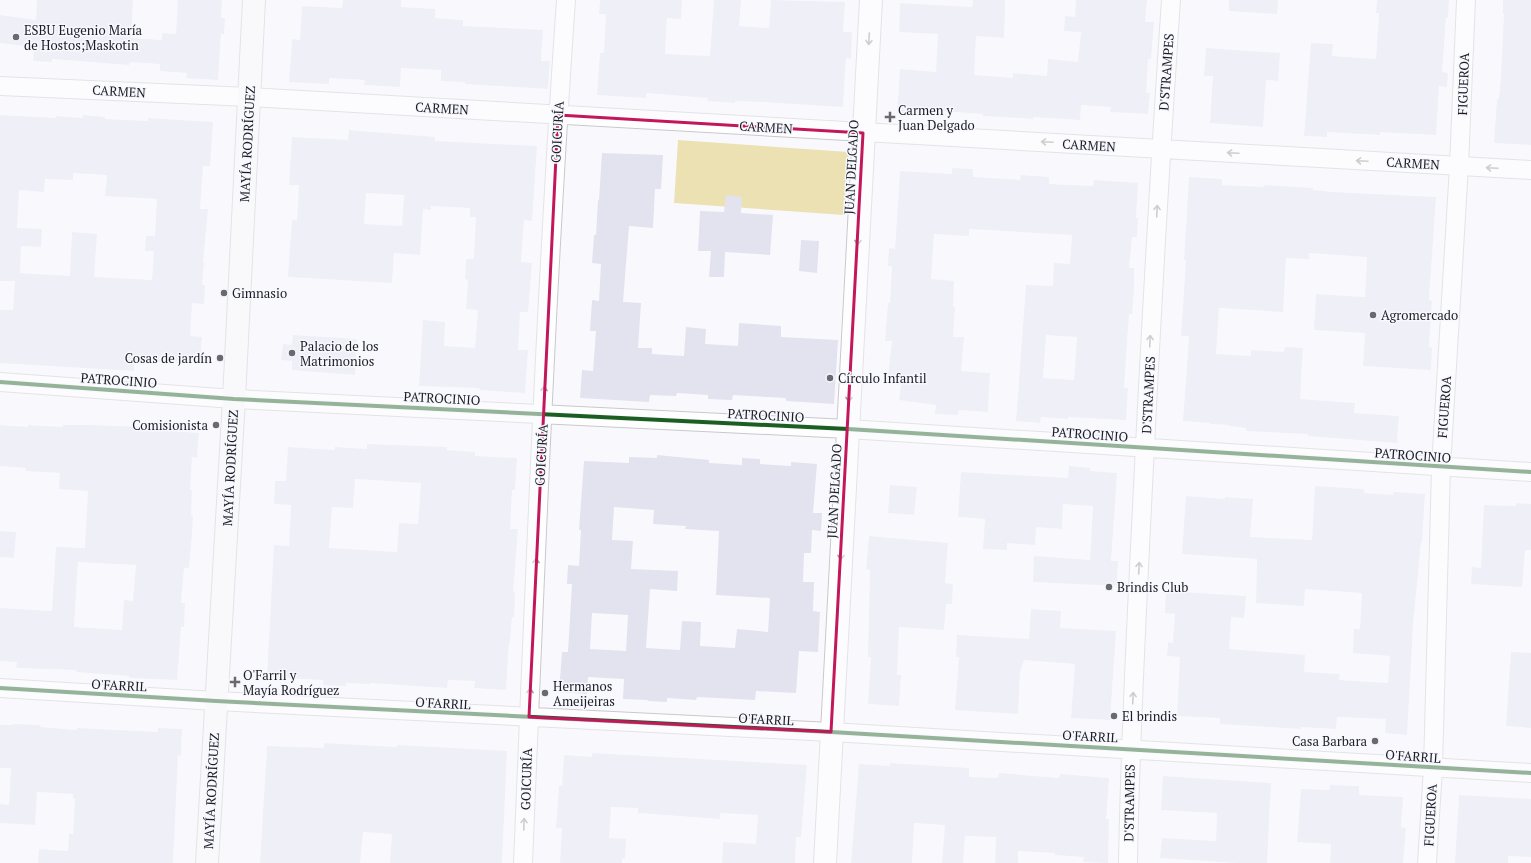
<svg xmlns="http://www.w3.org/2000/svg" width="1531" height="863" font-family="'PT Serif',serif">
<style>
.green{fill:#ece1b3}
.building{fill:#e2e3ef;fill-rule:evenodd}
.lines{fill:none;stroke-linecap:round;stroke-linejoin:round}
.minor-casing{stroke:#c9c9cd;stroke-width:20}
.tertiary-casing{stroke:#c9c9cd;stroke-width:24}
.secondary-casing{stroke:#c9c9cd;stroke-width:24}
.minor{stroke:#fefeff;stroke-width:18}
.tertiary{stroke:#fefeff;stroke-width:22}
.secondary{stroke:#f9f9fb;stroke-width:22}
.cycleway-casing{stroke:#f7f8ff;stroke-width:6}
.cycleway{stroke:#1b5e20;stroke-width:4}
.oneway{stroke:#99999b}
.marked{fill:none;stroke:#c2185b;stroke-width:3;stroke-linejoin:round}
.poi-dot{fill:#6a6a6e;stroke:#f7f8ff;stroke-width:1.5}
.labels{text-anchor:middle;stroke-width:3;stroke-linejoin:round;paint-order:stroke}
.poi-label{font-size:13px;fill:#1d1d21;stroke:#f7f8ff;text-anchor:start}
.street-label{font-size:13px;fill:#1d1d21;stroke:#f7f8ff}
</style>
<rect width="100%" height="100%" fill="#f9f9fd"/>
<path class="green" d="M 678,140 L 849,152 L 844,215 L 674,203 Z"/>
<path class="building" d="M 37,0 L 133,0 L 131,38 L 162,40 L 162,33 L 176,34 L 178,0 L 222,0 L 221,18 L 225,18 L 224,34 L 221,34 L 218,80 L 186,78 L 187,73 L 160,71 L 160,64 L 130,62 L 129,65 L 52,59 L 52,62 L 33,61 L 34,47 L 0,43 L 0,15 L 36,20 Z
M 343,0 L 401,0 L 401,7 L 435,9 L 435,18 L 463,20 L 463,26 L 543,30 L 541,61 L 550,61 L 548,89 L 465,84 L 465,82 L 441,81 L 441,70 L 401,68 L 400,87 L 364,85 L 365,80 L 329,78 L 329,84 L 289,82 L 292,39 L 300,40 L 302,6 L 342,8 Z
M 600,0 L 682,0 L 681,19 L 667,18 L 665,54 L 710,56 L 714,0 L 741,0 L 739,26 L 769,28 L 771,0 L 845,2 L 843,32 L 852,32 L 851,59 L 846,58 L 843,107 L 762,102 L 735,101 L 735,103 L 707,101 L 708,98 L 646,93 L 646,98 L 597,95 L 600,53 L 604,53 L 606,14 L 599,14 Z
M 973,0 L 1005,0 L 1005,9 L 1004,38 L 976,36 L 974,75 L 1013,78 L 1013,73 L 1047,76 L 1048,59 L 1078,62 L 1081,32 L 1064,31 L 1065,16 L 1075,17 L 1076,0 L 1147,0 L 1145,22 L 1154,22 L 1151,59 L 1148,59 L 1146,93 L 1150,93 L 1148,114 L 1110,112 L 1111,107 L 1081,105 L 1080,120 L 1033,117 L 1033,119 L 1003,117 L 983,116 L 983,114 L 941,111 L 941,115 L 897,113 L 900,69 L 936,72 L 938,34 L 899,32 L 900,3 L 972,7 Z
M 1229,0 L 1278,0 L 1277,14 L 1229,11 Z
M 1377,0 L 1449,0 L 1448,18 L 1446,17 L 1442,72 L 1448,73 L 1447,87 L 1439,86 L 1436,135 L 1380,132 L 1380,135 L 1327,132 L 1327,137 L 1304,136 L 1311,43 L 1333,44 L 1332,56 L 1376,59 L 1379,13 L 1376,13 Z
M 1503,0 L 1531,0 L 1531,145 L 1494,143 L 1497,99 L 1499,99 L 1501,77 L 1504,14 L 1503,14 Z
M 1206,48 L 1280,53 L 1278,81 L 1266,80 L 1263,127 L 1210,123 L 1213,76 L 1204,76 Z
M 0,115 L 56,118 L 56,116 L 83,118 L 83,115 L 105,117 L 105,119 L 148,121 L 148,118 L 213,122 L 210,166 L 203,166 L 200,209 L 208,209 L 203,262 L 204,262 L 202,285 L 205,285 L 204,304 L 192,303 L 190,336 L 202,337 L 200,364 L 134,361 L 134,371 L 0,363 L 0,310 L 13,310 L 15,281 L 0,281 ZM 73,173 L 107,175 L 105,196 L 157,199 L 155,236 L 146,236 L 145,251 L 154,251 L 152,280 L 94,277 L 97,234 L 72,232 L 70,276 L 20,273 L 21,246 L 41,247 L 42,229 L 17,228 L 19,190 L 44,192 L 45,179 L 73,180 Z
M 349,130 L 435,137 L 435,141 L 537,146 L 532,221 L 524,220 L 521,262 L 532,263 L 528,312 L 520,312 L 518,350 L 528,350 L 525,393 L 479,390 L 480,388 L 419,386 L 423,320 L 445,322 L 444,346 L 475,348 L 478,310 L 466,309 L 468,280 L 465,279 L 466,259 L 474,259 L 476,217 L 470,217 L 470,208 L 431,206 L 431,210 L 423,209 L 420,255 L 394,253 L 392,283 L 288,277 L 292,220 L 297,220 L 299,185 L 289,185 L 292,137 L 348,140 ZM 366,193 L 404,195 L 402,226 L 364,224 Z
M 602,153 L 663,155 L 661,189 L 655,189 L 653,228 L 629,226 L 623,302 L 641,303 L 638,348 L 652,348 L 652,354 L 684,356 L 686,327 L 706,329 L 705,344 L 738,346 L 739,323 L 781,326 L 781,337 L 838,340 L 834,404 L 786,401 L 786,398 L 733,395 L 732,400 L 708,399 L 708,395 L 677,393 L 676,396 L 650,395 L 649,402 L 580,398 L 582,370 L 593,371 L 596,331 L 590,331 L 592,300 L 599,301 L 601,264 L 592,263 L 594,235 L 596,235 L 598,200 L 599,200 Z
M 952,168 L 973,169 L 973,177 L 1020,180 L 1021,175 L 1049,177 L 1049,184 L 1093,186 L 1094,180 L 1138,183 L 1136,218 L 1138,218 L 1137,237 L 1132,237 L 1129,268 L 1134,268 L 1134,290 L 1132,314 L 1129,314 L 1124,388 L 1128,388 L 1126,420 L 1068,417 L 1068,419 L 1041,417 L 1040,423 L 1016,421 L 1026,285 L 1053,286 L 1054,263 L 1070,264 L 1072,235 L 969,229 L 969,236 L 934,234 L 931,279 L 954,281 L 953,307 L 955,307 L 953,337 L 964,337 L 961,371 L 990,373 L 988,412 L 959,410 L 958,415 L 935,414 L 936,405 L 899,400 L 902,378 L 888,376 L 892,341 L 885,341 L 888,303 L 890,303 L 892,266 L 888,266 L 889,248 L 895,249 L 900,171 L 952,174 ZM 1046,335 L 1077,337 L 1074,380 L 1043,378 Z
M 1189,177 L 1222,179 L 1222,185 L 1264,187 L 1264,185 L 1313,188 L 1313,190 L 1332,192 L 1436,197 L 1429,300 L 1432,301 L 1429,347 L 1432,348 L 1431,370 L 1363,366 L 1365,333 L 1314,330 L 1316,294 L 1365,297 L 1367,257 L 1309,253 L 1309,259 L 1286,258 L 1283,312 L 1219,308 L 1216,354 L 1251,356 L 1251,350 L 1284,352 L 1285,347 L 1303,348 L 1300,399 L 1355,403 L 1354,413 L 1399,416 L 1397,443 L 1308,436 L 1308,434 L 1246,431 L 1246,428 L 1229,426 L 1229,425 L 1210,424 L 1210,423 L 1183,421 L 1189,336 L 1181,336 L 1186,260 L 1184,260 Z
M 726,195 L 742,197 L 741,213 L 773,215 L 770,255 L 725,252 L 724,277 L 709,277 L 711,251 L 698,251 L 700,211 L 724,212 Z
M 801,240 L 819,241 L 817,273 L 799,271 Z
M 293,335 L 357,339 L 355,375 L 292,370 L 292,361 L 281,360 L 283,344 L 292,345 Z
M 0,425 L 28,427 L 28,425 L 63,427 L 63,425 L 93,425 L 141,427 L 141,429 L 199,433 L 197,458 L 192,457 L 190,490 L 192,490 L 191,515 L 193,516 L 192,535 L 189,568 L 184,568 L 181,603 L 185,603 L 184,627 L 181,627 L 177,680 L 129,678 L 129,676 L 76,672 L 77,670 L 16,668 L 17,662 L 0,661 L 0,608 L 52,611 L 56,547 L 85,548 L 88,491 L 59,489 L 60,473 L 26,471 L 26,468 L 0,466 ZM 78,562 L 136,565 L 133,601 L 124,600 L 122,630 L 74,627 Z
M 367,444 L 447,447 L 447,450 L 475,452 L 475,456 L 517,458 L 515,490 L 512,490 L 510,529 L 518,529 L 513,592 L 515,592 L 514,617 L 512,617 L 510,642 L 509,642 L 506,690 L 474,688 L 475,681 L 448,680 L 447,688 L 370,683 L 370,684 L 346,683 L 346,686 L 323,685 L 323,680 L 267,677 L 274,545 L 289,546 L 291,505 L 274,504 L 275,481 L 286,481 L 288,447 L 335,450 L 335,447 L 367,449 ZM 355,479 L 421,483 L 418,524 L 399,523 L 397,552 L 329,548 L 332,507 L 353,508 Z
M 657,455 L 709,460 L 709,463 L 742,465 L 742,458 L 760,459 L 760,464 L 791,466 L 791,462 L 817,464 L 813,513 L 822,513 L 821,531 L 812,530 L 811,553 L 804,553 L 803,582 L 814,582 L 813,611 L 820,612 L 818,652 L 799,651 L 796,693 L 756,691 L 755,700 L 697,697 L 696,700 L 667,698 L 667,702 L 648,701 L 648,700 L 623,699 L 624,679 L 588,677 L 587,694 L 559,692 L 562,652 L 568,652 L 572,584 L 567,584 L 568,565 L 579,566 L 581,530 L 579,530 L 584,461 L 629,463 L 629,457 L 657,458 ZM 614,507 L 654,510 L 653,524 L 686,526 L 685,529 L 719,531 L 716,595 L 770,598 L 768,632 L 737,629 L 735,648 L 700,646 L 701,622 L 682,621 L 680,650 L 646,648 L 650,589 L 677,591 L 678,571 L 631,569 L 633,541 L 612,540 ZM 592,613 L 628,615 L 626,651 L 590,649 Z
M 1069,466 L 1090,468 L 1090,471 L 1117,473 L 1111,561 L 1118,561 L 1117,586 L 1033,582 L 1034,556 L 1090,560 L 1093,506 L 1063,504 L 1062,529 L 1036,527 L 1035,545 L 1007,543 L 1007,550 L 983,549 L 985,519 L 958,517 L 961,472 L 1068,478 Z
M 890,485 L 917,487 L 914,515 L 888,513 Z
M 1315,486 L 1364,489 L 1364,493 L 1393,495 L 1393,492 L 1425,494 L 1422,542 L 1421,542 L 1413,625 L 1407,735 L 1385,733 L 1386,719 L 1337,717 L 1336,729 L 1301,727 L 1301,729 L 1220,724 L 1220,718 L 1177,716 L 1180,657 L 1167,656 L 1168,642 L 1173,643 L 1175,614 L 1165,613 L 1166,591 L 1246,596 L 1244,618 L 1231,617 L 1229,649 L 1305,655 L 1304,672 L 1340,674 L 1339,680 L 1388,683 L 1390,656 L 1353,653 L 1354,629 L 1360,629 L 1362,593 L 1305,589 L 1304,606 L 1256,603 L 1257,559 L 1182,554 L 1186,496 L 1225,499 L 1225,497 L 1253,499 L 1250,537 L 1312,540 Z
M 1516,503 L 1531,504 L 1531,550 L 1525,550 L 1522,587 L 1471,584 L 1472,567 L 1481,568 L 1484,505 L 1516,506 Z
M 0,531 L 16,532 L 14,558 L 0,557 Z
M 869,536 L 948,543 L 945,583 L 953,584 L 952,604 L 946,604 L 944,630 L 899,627 L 897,675 L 901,675 L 899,706 L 868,704 L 871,657 L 868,657 L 870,570 L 866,569 Z
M 1031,609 L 1061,611 L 1060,628 L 1116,631 L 1110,720 L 1071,718 L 1075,664 L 1024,660 L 1020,672 L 1018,714 L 955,710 L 959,657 L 956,657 L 957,635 L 1029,639 Z
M 1511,652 L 1531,653 L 1531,728 L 1506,726 Z
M 13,724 L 41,725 L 40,727 L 77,730 L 77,728 L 158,732 L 158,728 L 182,729 L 181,756 L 178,755 L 173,863 L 38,863 L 39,849 L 68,851 L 69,834 L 73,834 L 75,798 L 73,798 L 73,794 L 37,792 L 35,825 L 0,823 L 0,804 L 9,805 L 11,768 L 0,768 L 0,725 L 13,725 Z
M 324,743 L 397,747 L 397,745 L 507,751 L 502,863 L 390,863 L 392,834 L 363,832 L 360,863 L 260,863 L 267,746 L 324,748 Z
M 592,753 L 807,765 L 801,837 L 796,837 L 795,863 L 722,863 L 723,842 L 756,844 L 758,815 L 720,813 L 720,819 L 638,813 L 638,808 L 611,807 L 609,838 L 626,839 L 625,859 L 622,858 L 622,863 L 560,863 L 562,828 L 556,828 L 559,786 L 562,786 L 564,755 L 592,757 Z
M 890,763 L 969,768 L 969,777 L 998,778 L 999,773 L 1059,778 L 1060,774 L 1109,778 L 1106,819 L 1109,819 L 1108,863 L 1083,862 L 1084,857 L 1055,855 L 1055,853 L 1018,851 L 1018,863 L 995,863 L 996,837 L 965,836 L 963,863 L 942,863 L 945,825 L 914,823 L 912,863 L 851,863 L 859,764 L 890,766 Z
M 1163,776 L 1271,783 L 1267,863 L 1237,863 L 1160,858 L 1162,838 L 1216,841 L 1217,813 L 1161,810 Z
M 1330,785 L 1359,786 L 1359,795 L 1403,797 L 1401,827 L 1406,828 L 1403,863 L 1330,863 L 1331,844 L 1297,842 L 1301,789 L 1330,790 Z
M 1459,795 L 1531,799 L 1531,857 L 1508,856 L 1508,863 L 1455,863 Z"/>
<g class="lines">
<defs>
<path id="minor" d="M 0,86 L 249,97 L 1531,170
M 0,382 L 234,399 L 848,429 L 1531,472
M 0,688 L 216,701 L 831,732 L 1531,773
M 523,863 C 535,575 546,287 566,0
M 1128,863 C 1130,737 1137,611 1143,486 C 1151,324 1160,162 1171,0
M 1427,863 L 1433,768 L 1441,467 L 1459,166 L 1466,0"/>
<path id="tertiary" d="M 825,863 L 871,0"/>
<path id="secondary" d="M 207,863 L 234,399 L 254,0"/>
</defs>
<use href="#minor" class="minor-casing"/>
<use href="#tertiary" class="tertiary-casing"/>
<use href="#secondary" class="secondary-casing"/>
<use href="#minor" class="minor"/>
<use href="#tertiary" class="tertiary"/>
<use href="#secondary" class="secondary"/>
<defs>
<path id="cycleway" d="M 0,382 L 234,399 L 848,429 L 1531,472
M 0,688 L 216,701 L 831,732 L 1531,773"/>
</defs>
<use href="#cycleway" class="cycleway-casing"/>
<use href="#cycleway" class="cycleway"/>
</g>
<defs><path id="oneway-shaft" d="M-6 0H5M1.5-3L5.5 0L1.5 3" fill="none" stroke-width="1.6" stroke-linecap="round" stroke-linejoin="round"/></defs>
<g class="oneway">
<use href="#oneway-shaft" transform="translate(869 39) rotate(93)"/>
<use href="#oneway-shaft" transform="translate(1047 142) rotate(-177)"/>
<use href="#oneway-shaft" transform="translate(1233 153) rotate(-177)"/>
<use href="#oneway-shaft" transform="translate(1362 161) rotate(-177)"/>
<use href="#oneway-shaft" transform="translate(1492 168) rotate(-177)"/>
<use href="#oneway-shaft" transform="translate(1157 211) rotate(-87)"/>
<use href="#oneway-shaft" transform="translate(858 239) rotate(93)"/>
<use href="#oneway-shaft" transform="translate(1150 341) rotate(-87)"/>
<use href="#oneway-shaft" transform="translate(544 392) rotate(-87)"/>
<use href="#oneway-shaft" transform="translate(849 396) rotate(93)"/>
<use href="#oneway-shaft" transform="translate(841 554) rotate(93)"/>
<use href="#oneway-shaft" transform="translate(536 564) rotate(-87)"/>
<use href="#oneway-shaft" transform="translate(1139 568) rotate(-87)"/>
<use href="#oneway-shaft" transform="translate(530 694) rotate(-87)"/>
<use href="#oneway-shaft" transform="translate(1133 698) rotate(-87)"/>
<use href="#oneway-shaft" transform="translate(524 824) rotate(-88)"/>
</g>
<path d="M0 0H1531V863H0ZM 558,115 L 863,133 L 831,732 L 529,717 Z" fill="#f9f9fd" fill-opacity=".55" fill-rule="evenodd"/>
<path class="marked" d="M 558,115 L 863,133 L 831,732 L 529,717 Z"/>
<g class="poi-dot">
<circle cx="16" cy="37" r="4"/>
<path d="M888 111h4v4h4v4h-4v4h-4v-4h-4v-4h4z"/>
<circle cx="224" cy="293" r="4"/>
<circle cx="1373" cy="315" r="4"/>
<circle cx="292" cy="353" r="4"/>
<circle cx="220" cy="358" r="4"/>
<circle cx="830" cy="378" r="4"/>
<circle cx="216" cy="425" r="4"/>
<circle cx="1109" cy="587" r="4"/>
<path d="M233 676h4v4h4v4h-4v4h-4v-4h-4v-4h4z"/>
<circle cx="545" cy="693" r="4"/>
<circle cx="1114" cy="716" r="4"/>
<circle cx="1375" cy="741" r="4"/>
</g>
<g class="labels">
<g class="poi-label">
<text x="24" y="35">ESBU Eugenio María<tspan x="24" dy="15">de Hostos;Maskotin</tspan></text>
<text x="898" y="115">Carmen y<tspan x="898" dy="15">Juan Delgado</tspan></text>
<text x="232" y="298">Gimnasio</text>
<text x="1381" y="320">Agromercado</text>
<text x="300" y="351">Palacio de los<tspan x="300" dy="15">Matrimonios</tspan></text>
<text x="212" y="363" text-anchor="end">Cosas de jardín</text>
<text x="838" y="383">Círculo Infantil</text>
<text x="208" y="430" text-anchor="end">Comisionista</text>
<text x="1117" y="592">Brindis Club</text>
<text x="243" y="680">O'Farril y<tspan x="243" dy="15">Mayía Rodríguez</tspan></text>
<text x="553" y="691">Hermanos<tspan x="553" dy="15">Ameijeiras</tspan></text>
<text x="1122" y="721">El brindis</text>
<text x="1367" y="746" text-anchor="end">Casa Barbara</text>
</g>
<g class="street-label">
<text transform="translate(1166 72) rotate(-86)" y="5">D'STRAMPES</text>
<text transform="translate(1463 84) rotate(-88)" y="5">FIGUEROA</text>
<text transform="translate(119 91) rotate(3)" y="5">CARMEN</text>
<text transform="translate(442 108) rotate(3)" y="5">CARMEN</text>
<text transform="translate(766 127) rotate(3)" y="5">CARMEN</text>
<text transform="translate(557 132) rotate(-87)" y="5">GOICURÍA</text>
<text transform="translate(247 144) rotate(-87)" y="5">MAYÍA RODRÍGUEZ</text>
<text transform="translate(1089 145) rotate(3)" y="5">CARMEN</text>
<text transform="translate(1413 163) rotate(3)" y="5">CARMEN</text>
<text transform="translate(851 167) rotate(-87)" y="5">JUAN DELGADO</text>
<text transform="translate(119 380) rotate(4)" y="5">PATROCINIO</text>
<text transform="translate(1148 395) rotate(-87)" y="5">D'STRAMPES</text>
<text transform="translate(442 398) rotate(3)" y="5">PATROCINIO</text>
<text transform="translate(1444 407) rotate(-86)" y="5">FIGUEROA</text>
<text transform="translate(766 415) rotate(3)" y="5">PATROCINIO</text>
<text transform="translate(1090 434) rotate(4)" y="5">PATROCINIO</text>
<text transform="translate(541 455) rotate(-87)" y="5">GOICURÍA</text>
<text transform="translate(1413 455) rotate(4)" y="5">PATROCINIO</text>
<text transform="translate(230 468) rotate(-87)" y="5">MAYÍA RODRÍGUEZ</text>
<text transform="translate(834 491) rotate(-87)" y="5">JUAN DELGADO</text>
<text transform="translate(119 685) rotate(3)" y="5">O'FARRIL</text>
<text transform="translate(443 703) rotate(3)" y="5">O'FARRIL</text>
<text transform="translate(766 719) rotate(3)" y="5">O'FARRIL</text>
<text transform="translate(1090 736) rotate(3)" y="5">O'FARRIL</text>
<text transform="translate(1413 756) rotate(4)" y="5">O'FARRIL</text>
<text transform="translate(526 779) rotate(-88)" y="5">GOICURÍA</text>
<text transform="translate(211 791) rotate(-87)" y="5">MAYÍA RODRÍGUEZ</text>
<text transform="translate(1129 803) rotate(-89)" y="5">D'STRAMPES</text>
<text transform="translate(1430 815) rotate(-87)" y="5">FIGUEROA</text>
</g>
</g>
</svg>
